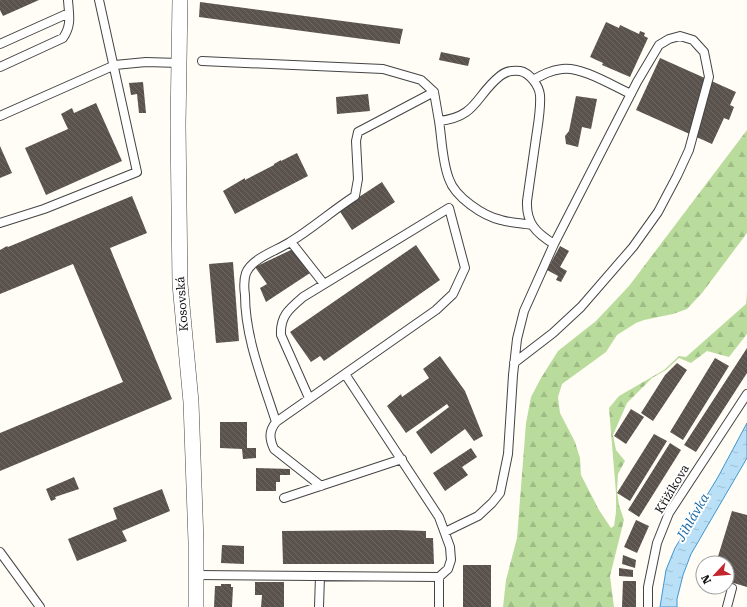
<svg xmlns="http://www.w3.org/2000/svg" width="747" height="607" font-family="'Roboto Serif',serif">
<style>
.forest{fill:url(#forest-firs)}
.water{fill:url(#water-ripples);stroke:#3f96cf}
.building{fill:url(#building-back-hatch)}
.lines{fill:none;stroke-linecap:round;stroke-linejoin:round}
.lane-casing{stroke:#444;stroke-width:10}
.street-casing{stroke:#444;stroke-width:16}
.lane{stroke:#fff;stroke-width:8}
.street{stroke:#fff;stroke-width:15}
.labels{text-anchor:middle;stroke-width:4;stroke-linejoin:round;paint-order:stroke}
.street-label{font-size:12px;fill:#111;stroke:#fff}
.water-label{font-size:13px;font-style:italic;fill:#1768a6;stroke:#fff}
</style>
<defs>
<pattern id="forest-firs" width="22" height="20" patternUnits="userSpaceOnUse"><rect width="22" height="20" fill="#b9dc9c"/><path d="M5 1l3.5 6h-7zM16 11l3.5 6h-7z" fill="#9ebc85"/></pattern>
<pattern id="water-ripples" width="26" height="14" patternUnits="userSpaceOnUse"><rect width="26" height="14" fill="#b9e0f7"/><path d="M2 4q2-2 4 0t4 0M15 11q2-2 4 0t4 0" fill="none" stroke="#9ebfd3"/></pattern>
<pattern id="building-back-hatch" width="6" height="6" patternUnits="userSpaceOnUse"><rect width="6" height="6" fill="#5a524d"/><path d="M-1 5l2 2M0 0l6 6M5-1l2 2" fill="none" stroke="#6d6662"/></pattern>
</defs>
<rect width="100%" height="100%" fill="#fffdf5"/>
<path class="forest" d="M 747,130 L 747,233 L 702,293 L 687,309 L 673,314 L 644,320 L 636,323 L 617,335 L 606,352 L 562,384 L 558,397 L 560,413 L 575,442 L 580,458 L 581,475 L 599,510 L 611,528 L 614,526 L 616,512 L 616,493 L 609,408 L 619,396 L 664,370 L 679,356 L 686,357 L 746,304 L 747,293 L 747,334 L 729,357 L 707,351 L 691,363 L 679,358 L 666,370 L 652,378 L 627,403 L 613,435 L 616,450 L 625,461 L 618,474 L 617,491 L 619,505 L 624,520 L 610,576 L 614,607 L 503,607 L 506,580 L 517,538 L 526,423 L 531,397 L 541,378 L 558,351 L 596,321 L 629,286 Z"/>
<path class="water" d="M 747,423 L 747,458 L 691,554 L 683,575 L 677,599 L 677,607 L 660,607 L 666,570 L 675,548 L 718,477 Z"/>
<path class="building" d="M 0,0 L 39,0 L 3,16 L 0,10 Z
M 200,2 L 403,29 L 400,42 L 400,44 L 199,17 Z
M 606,22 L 619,28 L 620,25 L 639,34 L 640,31 L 645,33 L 644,36 L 648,38 L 630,77 L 602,65 L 603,63 L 590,57 Z
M 441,52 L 470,58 L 468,66 L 439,60 Z
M 660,58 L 736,92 L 730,105 L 734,107 L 729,120 L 724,118 L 712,144 L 636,110 Z
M 143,82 L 146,113 L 139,113 L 137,94 L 131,95 L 129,83 Z
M 368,94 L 370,111 L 337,114 L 336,97 Z
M 576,96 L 597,99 L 591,129 L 582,127 L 578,147 L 566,144 L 565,136 L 569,131 Z
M 96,103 L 122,161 L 46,195 L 25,148 L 68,129 L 61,114 L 72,108 L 74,113 Z
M 0,146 L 12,173 L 0,178 Z
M 297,153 L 308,176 L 235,214 L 223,191 L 245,178 L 245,180 L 274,165 L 274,164 L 281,160 L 281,161 Z
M 382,182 L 395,202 L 352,230 L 339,210 Z
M 132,196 L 147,233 L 110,248 L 172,399 L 0,471 L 0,433 L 123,382 L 73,264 L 0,294 L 0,250 L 7,246 L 8,247 Z
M 416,245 L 440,280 L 324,361 L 320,356 L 311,362 L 290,332 Z
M 560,246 L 569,251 L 560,267 L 567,271 L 561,282 L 556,280 L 558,276 L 547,270 Z
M 293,249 L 310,273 L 266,302 L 260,288 L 267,284 L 255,267 Z
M 233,262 L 239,341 L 216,343 L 209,264 Z
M 747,348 L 747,373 L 696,452 L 684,445 Z
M 440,356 L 465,391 L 483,436 L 474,441 L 465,429 L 431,454 L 416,432 L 449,407 L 447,404 L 406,433 L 387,406 L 401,394 L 402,397 L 429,378 L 423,369 Z
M 715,358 L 729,366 L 683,440 L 670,432 Z
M 677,363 L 687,370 L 653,421 L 641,413 L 665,375 Z
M 631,409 L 644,417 L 626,444 L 614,436 Z
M 220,422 L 247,422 L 247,448 L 256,448 L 256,458 L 243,459 L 242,449 L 220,448 Z
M 654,434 L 667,441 L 630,501 L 617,493 Z
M 670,443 L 681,450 L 639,517 L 628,510 Z
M 471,448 L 477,457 L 462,467 L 468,475 L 445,491 L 433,473 Z
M 256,468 L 290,469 L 290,475 L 280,475 L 280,482 L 276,482 L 276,491 L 256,491 Z
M 74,477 L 79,489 L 55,497 L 56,499 L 51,501 L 46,489 Z
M 162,489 L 170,511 L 122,531 L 127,541 L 77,561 L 68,539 L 117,519 L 113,508 Z
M 732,511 L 747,515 L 747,587 L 727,581 L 727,563 L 716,563 Z
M 636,520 L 649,526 L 637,553 L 624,547 Z
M 396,530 L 426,531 L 426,538 L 433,538 L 434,564 L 283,564 L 282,531 Z
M 222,545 L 244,546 L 244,564 L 221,563 Z
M 623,555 L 636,560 L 635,568 L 622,564 Z
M 463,565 L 491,565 L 491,607 L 463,607 Z
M 619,568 L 633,570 L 633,577 L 619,576 Z
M 623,581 L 636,581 L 636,607 L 622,607 Z
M 255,582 L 284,582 L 284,607 L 261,607 L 262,595 L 255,595 Z
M 221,584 L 231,584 L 231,587 L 233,587 L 232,607 L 214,607 L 215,586 L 221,586 Z"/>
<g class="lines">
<defs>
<path id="lane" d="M 0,44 L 69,13
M 202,61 L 383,69 L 421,80 L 434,92
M 0,67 L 63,38 C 72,25 69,15 68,0
M 533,80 C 542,75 551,70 562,69 C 581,66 613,86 631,94
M 0,116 L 115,65 L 146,62 L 179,63
M 439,121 C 442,140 442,161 449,179 C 455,197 483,216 501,220 C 511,223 521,223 532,225
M 0,223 L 44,209 L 137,172 L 99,0
M 291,242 L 324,284
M 345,374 L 439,517 L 450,547 L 451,560 L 448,569 L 439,577
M 309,398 L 281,335 C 280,316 289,309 303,297 L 449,208 L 465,268 L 453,294 L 436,310 L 276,422 C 269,431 269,438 274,449 L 321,486
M 276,422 C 263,381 245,338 245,295 C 244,288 244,279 246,273 C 252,258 278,250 290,242 C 313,228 333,210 355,196 L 358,179 L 356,141 L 358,132 L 434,92 L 439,121 C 477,117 475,96 500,76 C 505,72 513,70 520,71 C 530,73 539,86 540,95 C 541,109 538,124 536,138 C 533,159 530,180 527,201 C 526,223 536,233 554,244
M 284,498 L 402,459
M 445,532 L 478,516 L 492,503 L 500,493 L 508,454 L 513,375 L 517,339 L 524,311 L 554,244 L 637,82 L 659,45 L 669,39 L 680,36 L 693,40 L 704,52 L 709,77 L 689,150 L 677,176 L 658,212 L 633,247 L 581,307 L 553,333 L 514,363
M 0,552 L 40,607
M 196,575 L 439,577 L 439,607
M 319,607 L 320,576
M 648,607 L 648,587 L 657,543 L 669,513 L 747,394
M 727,607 L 732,588"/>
<path id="street" d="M 180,0 L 178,125 L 180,284 L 191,402 L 196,542 L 196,607"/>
</defs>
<use href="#lane" class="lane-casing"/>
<use href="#street" class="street-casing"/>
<use href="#lane" class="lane"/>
<use href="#street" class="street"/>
</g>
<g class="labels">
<g class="street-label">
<text transform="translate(182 304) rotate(-94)" y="4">Kosovská</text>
<text transform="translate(672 489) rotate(-59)" y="4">Křižíkova</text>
</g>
<g class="water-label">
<text transform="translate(692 517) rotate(-60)" y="5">Jihlávka</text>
</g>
</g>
<g transform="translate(715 575) rotate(244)"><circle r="19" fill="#ffffff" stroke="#a0a0a0"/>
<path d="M0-3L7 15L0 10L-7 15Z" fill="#c4262e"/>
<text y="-6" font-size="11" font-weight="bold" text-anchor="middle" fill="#111111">N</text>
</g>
</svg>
